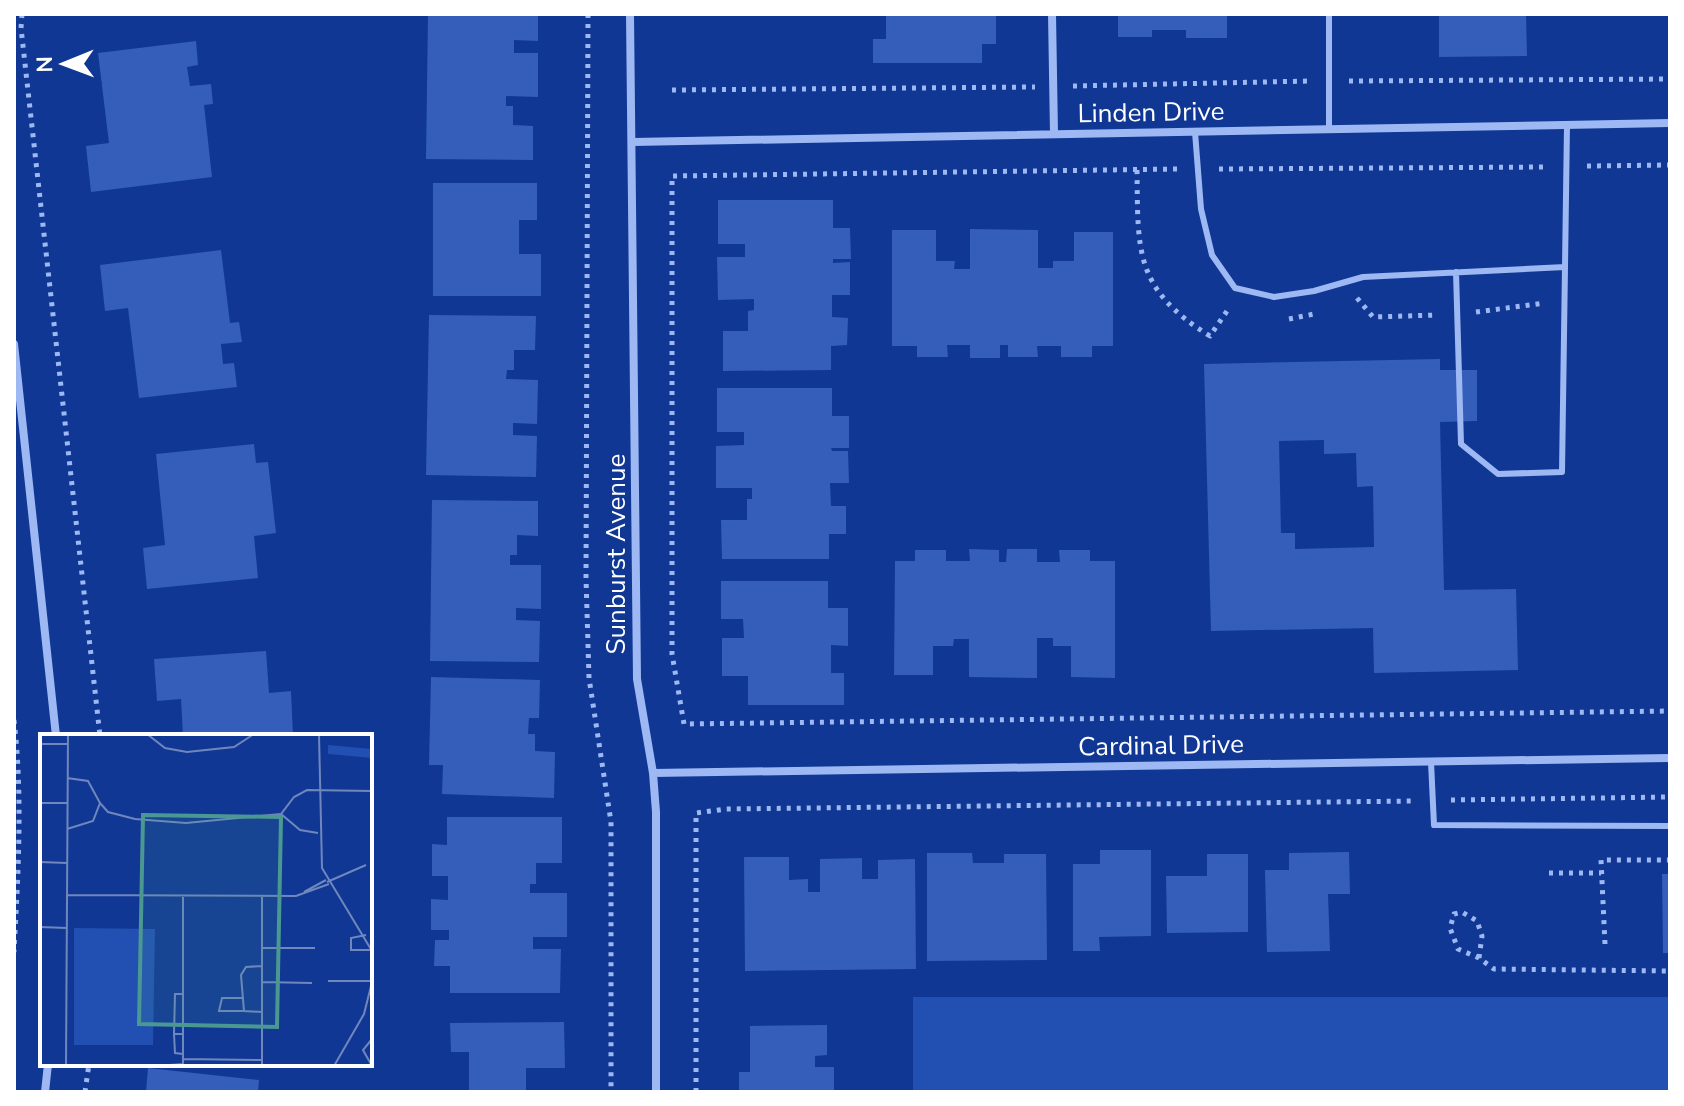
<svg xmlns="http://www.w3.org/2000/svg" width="1684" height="1106" font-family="'Nunito Sans',sans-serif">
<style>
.green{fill:#2250b2}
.building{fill:#345eba;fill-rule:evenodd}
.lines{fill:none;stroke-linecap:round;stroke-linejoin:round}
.path{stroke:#9db8f3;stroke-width:5;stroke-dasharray:4 6;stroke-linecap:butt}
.service{stroke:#9db8f3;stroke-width:6}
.minor{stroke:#9db8f3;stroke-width:8}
.labels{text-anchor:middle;stroke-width:6;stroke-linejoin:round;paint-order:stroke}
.street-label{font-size:26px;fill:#fff;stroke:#103793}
.inset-road{fill:none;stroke:#7087be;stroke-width:2}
.view{fill:#4b9892;fill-opacity:0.15;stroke:#4b9892;stroke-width:4}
.inset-edge{fill:none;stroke:#fff;stroke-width:4}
</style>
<rect width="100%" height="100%" fill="#103793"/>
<path class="green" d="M 913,997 L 1670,997 L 1670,1092 L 913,1092 Z"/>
<path class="building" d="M 428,14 L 538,14 L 538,41 L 514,40 L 514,53 L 538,53 L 538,97 L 506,96 L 506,106 L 513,106 L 513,125 L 533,126 L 533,160 L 426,159 Z
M 886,14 L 996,14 L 996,44 L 982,44 L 982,63 L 873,63 L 873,39 L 886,39 Z
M 1118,14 L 1227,14 L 1227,38 L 1186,38 L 1186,30 L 1152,30 L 1152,37 L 1118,37 Z
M 1439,14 L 1526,14 L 1527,56 L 1439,57 Z
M 196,41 L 198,65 L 187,67 L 190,86 L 211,84 L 213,104 L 204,105 L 212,177 L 91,192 L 86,146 L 109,143 L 98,53 Z
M 433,183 L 537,183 L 537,220 L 519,220 L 519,254 L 541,254 L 541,296 L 433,296 Z
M 718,200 L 833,200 L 833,228 L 850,228 L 851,259 L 833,259 L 833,263 L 850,262 L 850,295 L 832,295 L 832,317 L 848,318 L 847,345 L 831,346 L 831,370 L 723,371 L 723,331 L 748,331 L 748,311 L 754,310 L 754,299 L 718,300 L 717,257 L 745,257 L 745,244 L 718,244 Z
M 970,229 L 1038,230 L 1038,268 L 1053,268 L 1053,261 L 1074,261 L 1074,232 L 1113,232 L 1113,346 L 1092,346 L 1092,357 L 1061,357 L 1061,346 L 1037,346 L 1038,357 L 1008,357 L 1008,345 L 1000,345 L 1000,358 L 970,358 L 970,345 L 947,345 L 948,357 L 917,357 L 917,346 L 892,346 L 892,230 L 936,230 L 936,261 L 955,261 L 954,269 L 970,269 Z
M 221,250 L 230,323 L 239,322 L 242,342 L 221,344 L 223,364 L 234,363 L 237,387 L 139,398 L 128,308 L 105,311 L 100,265 Z
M 429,315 L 536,316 L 535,350 L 514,350 L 514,370 L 507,370 L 506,379 L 538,380 L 537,424 L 513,423 L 513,435 L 537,436 L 536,477 L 426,475 Z
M 1440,359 L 1440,370 L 1477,370 L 1477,421 L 1440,422 L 1444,590 L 1516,589 L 1518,670 L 1374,673 L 1373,628 L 1211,631 L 1204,364 ZM 1324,440 L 1324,454 L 1356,453 L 1357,487 L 1373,486 L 1374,547 L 1295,549 L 1295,533 L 1281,533 L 1279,441 Z
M 717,388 L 832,388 L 832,416 L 849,416 L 849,448 L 831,448 L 832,451 L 848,451 L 849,483 L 830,483 L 831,506 L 846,506 L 846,534 L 829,534 L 829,559 L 722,559 L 721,520 L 747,520 L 747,499 L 752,499 L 752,488 L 716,488 L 716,446 L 744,445 L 744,432 L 717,432 Z
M 254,444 L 256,463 L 268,462 L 276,533 L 254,536 L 258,578 L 147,589 L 143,548 L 165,545 L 156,454 Z
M 432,500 L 538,501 L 538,536 L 517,535 L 517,555 L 510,555 L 510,565 L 541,565 L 541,609 L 516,608 L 516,620 L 540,621 L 539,662 L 430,661 Z
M 969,549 L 999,550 L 999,562 L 1006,562 L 1007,549 L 1037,549 L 1037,562 L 1060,562 L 1059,550 L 1090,550 L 1090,561 L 1115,561 L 1115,678 L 1071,677 L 1071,646 L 1053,646 L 1053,638 L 1037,638 L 1037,678 L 969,677 L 969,639 L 954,639 L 953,646 L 933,646 L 933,675 L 894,675 L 895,561 L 915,561 L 915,550 L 946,550 L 946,561 L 970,561 Z
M 721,581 L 828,581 L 828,608 L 848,608 L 848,646 L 831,645 L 831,673 L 844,673 L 844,705 L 748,705 L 748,676 L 722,676 L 722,638 L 744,638 L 743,619 L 721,619 Z
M 266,651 L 269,693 L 291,691 L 293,736 L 183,736 L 181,699 L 157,701 L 154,659 Z
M 431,677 L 540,680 L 539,718 L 529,718 L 528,734 L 535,734 L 535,751 L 555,752 L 554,798 L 442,794 L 443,765 L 429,765 Z
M 447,817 L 562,817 L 562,863 L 536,863 L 536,884 L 530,884 L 530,893 L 567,893 L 567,937 L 533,937 L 533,949 L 561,949 L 560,993 L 450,993 L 450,966 L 434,966 L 435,940 L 449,940 L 449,930 L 431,930 L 431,899 L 448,900 L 448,876 L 432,876 L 432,844 L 447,845 Z
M 1100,850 L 1151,850 L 1151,936 L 1099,937 L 1100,951 L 1073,951 L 1073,864 L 1100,864 Z
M 1349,852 L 1350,894 L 1328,894 L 1330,951 L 1267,952 L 1265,870 L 1289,870 L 1289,853 Z
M 927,853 L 972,853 L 973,863 L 1004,863 L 1004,854 L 1046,854 L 1047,960 L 927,961 Z
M 1207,854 L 1248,854 L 1248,932 L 1167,933 L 1166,876 L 1207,876 Z
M 744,857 L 789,857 L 789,880 L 808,879 L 808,892 L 820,892 L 820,859 L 862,858 L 862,879 L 878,879 L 878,860 L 915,859 L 916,969 L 745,971 Z
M 1662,874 L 1670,874 L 1670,953 L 1663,953 Z
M 564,1022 L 565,1068 L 526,1068 L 526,1092 L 469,1092 L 469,1052 L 451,1052 L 450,1023 Z
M 827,1025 L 827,1055 L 815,1056 L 815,1067 L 834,1067 L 834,1092 L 739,1092 L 739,1072 L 750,1072 L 750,1026 Z
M 148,1068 L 259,1080 L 258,1092 L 146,1092 Z"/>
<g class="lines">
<path class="path" d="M 22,14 L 21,28 L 100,736
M 588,14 L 586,578 L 589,678 L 611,822 L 611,1092
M 1349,81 L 1670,79
M 1073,86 L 1311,81
M 672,90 L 1035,87
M 1587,166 L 1670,165
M 1177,169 L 672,176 L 672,654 L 684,724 L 1670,711
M 1219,169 L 1549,167
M 1137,170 C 1138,251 1134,289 1210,336 L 1227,311 L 1232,312
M 1357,298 L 1373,317 L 1438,315
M 1476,312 L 1545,303
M 1289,319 L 1314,314
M 14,720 C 23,796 18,876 14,952
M 1451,800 L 1670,797
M 1549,873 L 1601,873
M 1605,944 L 1601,860 L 1670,860
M 1479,958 L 1482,936 L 1477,921 L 1462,912 L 1454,914 L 1450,928 L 1458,949 L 1479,958 L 1494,969 L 1670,971
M 85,1092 L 89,1064
M 696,1092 L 696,813 L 726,809 L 1413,801"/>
<path class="service" d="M 1329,14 L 1329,129
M 1195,132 L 1201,209 L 1212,255 L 1235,288 L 1274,297 L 1314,291 L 1363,277 L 1565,267 L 1567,125
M 1456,272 L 1461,444 L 1498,474 L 1562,472 L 1565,267
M 1431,762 L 1434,825 L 1670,826"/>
<path class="minor" d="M 630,14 L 637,679 L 653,773 L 656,812 L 656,1092
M 1052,14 L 1054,134
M 633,142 L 1670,123
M 14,344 L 56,736
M 653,773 L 1670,758
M 45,1092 L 48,1064"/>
</g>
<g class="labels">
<g class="street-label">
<text transform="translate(1151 112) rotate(-1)" y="9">Linden Drive</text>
<text transform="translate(616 554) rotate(-90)" y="9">Sunburst Avenue</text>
<text transform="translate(1161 745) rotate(-1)" y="9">Cardinal Drive</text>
</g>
</g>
<g transform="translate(40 734)">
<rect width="332" height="332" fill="#103793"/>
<path d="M 288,11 L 332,15 L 332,24 L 288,20 ZM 34,194 L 115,195 L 113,311 L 34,311 Z" fill="#2250b2"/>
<path class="inset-road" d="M 107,0 L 125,14 L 147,18 L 194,13 L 214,0M 279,0 L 282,134 L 332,217M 0,10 L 28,10M 0,69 L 27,69M 60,69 L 68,78 L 95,85 L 146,89 L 241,80 L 254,63 L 267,56 L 332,57M 241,80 L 260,96 L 278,99M 27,95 L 53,87 L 60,69 L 48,47 L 27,44M 0,128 L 27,129M 287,148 L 326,131M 264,158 L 286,146M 27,161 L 256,162 L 289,150M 0,193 L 27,194M 326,201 L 311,204 L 311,216 L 332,216M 222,214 L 275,214M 222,232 L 206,233 L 201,241 L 204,277 L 222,278M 288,247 L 332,247M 222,248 L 272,249M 204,264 L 182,264 L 179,277 L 204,277M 134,300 L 135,319 L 143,320M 143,300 L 134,300 L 135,260 L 143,260M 332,305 L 323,316 L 332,332M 143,325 L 222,326M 26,332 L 28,0M 116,332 L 143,330M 143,332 L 143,163M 222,332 L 222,162M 294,332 L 324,280 L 332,248"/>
<path class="view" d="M 103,81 L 241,83 L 237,293 L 99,290 Z"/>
<rect width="332" height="332" class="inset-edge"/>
</g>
<rect width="1684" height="1106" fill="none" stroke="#ffffff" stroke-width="32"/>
<g transform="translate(64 64) rotate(269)" stroke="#103793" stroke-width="6" paint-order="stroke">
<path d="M0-6L14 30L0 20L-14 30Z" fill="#ffffff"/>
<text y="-12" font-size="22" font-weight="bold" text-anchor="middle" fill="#ffffff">N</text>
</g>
</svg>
